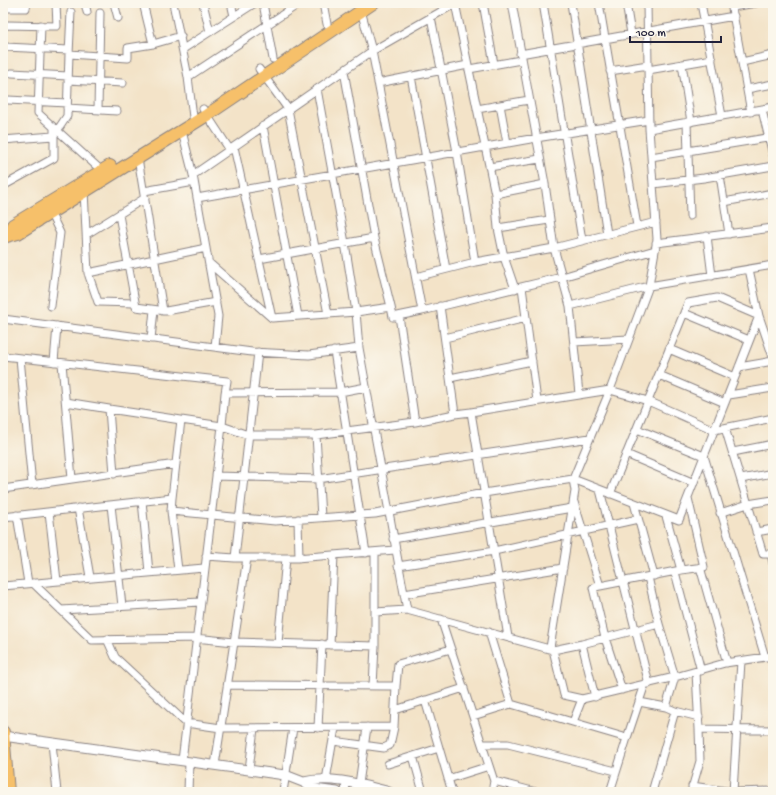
<svg xmlns="http://www.w3.org/2000/svg" width="776" height="795" font-family="'Gochi Hand',sans-serif">
<style>
.lines{fill:none;stroke-linecap:round;stroke-linejoin:round}
.minor-casing{stroke:#8a8282;stroke-width:9}
.tertiary-casing{stroke:#8a8282;stroke-width:11}
.primary-casing{stroke:#8a8282;stroke-width:14}
.trunk-casing{stroke:#8a8282;stroke-width:14}
.minor{stroke:#fff;stroke-width:7}
.tertiary{stroke:#fff;stroke-width:9}
.primary{stroke:#f6c06b;stroke-width:12}
.trunk{stroke:#f6c06b;stroke-width:12}
</style>
<rect width="100%" height="100%" fill="#fbf7ec"/>
<filter id="ink" filterUnits="userSpaceOnUse"><feTurbulence type="fractalNoise" baseFrequency=".025" numOctaves="2"/><feDisplacementMap in="SourceGraphic" scale="8" xChannelSelector="R" yChannelSelector="G"/><feConvolveMatrix kernelMatrix="1 2 1 2 8 2 1 2 1" color-interpolation-filters="sRGB"/></filter>
<filter id="wash" filterUnits="userSpaceOnUse"><feTurbulence type="fractalNoise" baseFrequency=".012" numOctaves="4" result="noise"/><feDisplacementMap in="SourceGraphic" scale="16" xChannelSelector="R" yChannelSelector="G"/><feGaussianBlur stdDeviation="0.9" result="paint"/><feColorMatrix in="noise" values="0 0 0 0 0 0 0 0 0 0 0 0 0 0 0 0 0 1.4 0 .05"/><feComposite in="paint" operator="in"/></filter>
<g filter="url(#wash)">
<rect width="100%" height="100%" fill="#f3e3c8"/>
</g>
<g filter="url(#ink)">
<g class="lines">
<defs>
<path id="minor" d="M 85,3 L 87,12
M 114,3 L 118,18
M 143,3 L 153,44
M 173,3 L 188,77 L 193,117
M 203,3 L 210,32
M 231,3 L 234,16
M 263,3 L 273,59
M 323,3 L 327,24
M 359,3 L 372,51 L 422,311 L 562,277 L 554,248 L 545,184 L 512,3
M 483,3 L 494,64
M 543,3 L 582,240
M 571,3 L 607,234
M 599,3 L 637,226
M 626,3 L 631,34
M 701,3 L 722,116
M 731,3 L 751,112
M 732,7 L 756,3
M 3,8 L 26,8 L 27,3
M 71,12 L 69,54 L 128,58 L 128,48 L 153,44 L 181,36
M 41,25 L 38,113 L 102,171
M 3,27 L 6,25 L 57,26 L 56,3
M 5,47 L 69,50
M 183,49 L 255,3
M 520,54 L 734,16
M 742,62 L 773,55
M 682,64 L 691,122
M 468,65 L 495,194 L 498,228 L 504,257 L 515,289
M 259,69 L 288,109 L 328,314
M 469,69 L 521,60
M 648,70 L 712,59
M 344,71 L 374,238
M 610,71 L 648,65
M 12,73 L 68,76
M 411,76 L 446,269
M 188,77 L 300,3
M 68,80 L 123,83
M 378,83 L 468,65 L 455,3
M 747,89 L 773,84
M 8,100 L 67,103
M 500,105 L 507,143
M 67,108 L 117,111
M 98,109 L 100,13
M 203,109 L 230,150
M 477,109 L 529,100
M 762,110 L 773,155
M 687,122 L 690,216
M 263,126 L 298,316
M 649,129 L 773,107
M 57,131 L 67,116 L 69,54
M 182,131 L 193,175 L 218,316 L 215,347
M 3,140 L 53,136
M 234,147 L 272,318
M 651,157 L 773,137
M 138,158 L 163,311
M 489,167 L 540,159
M 193,175 L 372,51 L 456,3
M 720,175 L 729,234
M 653,184 L 704,178 L 773,166
M 3,186 L 54,158 L 54,128
M 84,190 L 88,273 L 206,248
M 144,191 L 194,182
M 495,194 L 545,184
M 197,198 L 536,138 L 649,120
M 724,202 L 773,193
M 49,210 L 60,233 L 51,306
M 119,215 L 136,307 L 166,311 L 216,302
M 498,228 L 549,220
M 87,234 L 145,198
M 707,236 L 712,276
M 656,243 L 773,228
M 259,259 L 374,238 L 391,307
M 475,262 L 554,248 L 656,222
M 209,263 L 272,318 L 356,312 L 345,243 L 317,89
M 88,273 L 98,302 L 135,303
M 416,277 L 475,262 L 457,152 L 431,17
M 522,287 L 537,401
M 440,306 L 455,414 L 471,412 L 508,637
M 570,306 L 649,286 L 773,265
M 684,313 L 749,340
M 3,319 L 252,352 L 309,355 L 359,348 L 356,312 L 391,307 L 393,317 L 422,311
M 445,338 L 526,318
M 151,339 L 154,310
M 574,342 L 629,339
M 359,348 L 407,610 L 553,650 L 582,644 L 659,624 L 675,677 L 725,663 L 773,656
M 669,349 L 735,377
M 334,351 L 366,553
M 258,352 L 235,558 L 296,558 L 395,550
M 3,356 L 227,381 L 225,393 L 340,392 L 366,387
M 20,358 L 32,485
M 54,362 L 57,326
M 62,363 L 72,479 L 176,464
M 739,367 L 773,361
M 659,375 L 725,403
M 450,378 L 532,361
M 579,394 L 570,306 L 562,277 L 655,250
M 729,395 L 773,388
M 66,402 L 109,409
M 471,412 L 610,390 L 648,401 L 714,430 L 773,418
M 415,422 L 455,414
M 725,428 L 763,554 L 771,554 L 773,563
M 637,429 L 704,456 L 765,657
M 316,435 L 321,517
M 733,452 L 773,444
M 626,454 L 694,483
M 114,474 L 109,409 L 181,420
M 216,476 L 318,479 L 590,438
M 741,479 L 773,473
M 3,489 L 72,479
M 600,490 L 649,684
M 610,494 L 688,303 L 717,298 L 759,316 L 773,357
M 172,498 L 181,420 L 222,426 L 225,393
M 142,501 L 149,572
M 574,502 L 600,586 L 681,570 L 666,516
M 634,503 L 654,576
M 111,505 L 122,606
M 78,508 L 90,577
M 171,511 L 178,570
M 49,512 L 57,581
M 720,513 L 748,504 L 773,500
M 17,515 L 28,583
M 3,517 L 172,498 L 171,511 L 275,521 L 375,514 L 484,493 L 573,479 L 610,390 L 649,286 L 657,239 L 649,129 L 647,3
M 298,519 L 299,558
M 756,532 L 773,529
M 393,539 L 572,508
M 206,556 L 235,558
M 398,566 L 494,551 L 638,519
M 700,567 L 727,663
M 681,570 L 704,567 L 688,498
M 675,572 L 701,671
M 648,577 L 659,624
M 33,583 L 92,640 L 195,638 L 234,642 L 375,646 L 375,612 L 407,610
M 3,586 L 204,568
M 600,586 L 593,588 L 605,638 L 622,690
M 404,594 L 563,568
M 61,610 L 200,602
M 375,612 L 375,552
M 441,619 L 494,781 L 492,792
M 489,632 L 511,704
M 107,639 L 115,657 L 186,723 L 221,728 L 394,727 L 396,686
M 278,643 L 286,558
M 582,644 L 595,697
M 330,645 L 334,555
M 550,648 L 575,491 L 573,479 L 679,520 L 759,316 L 749,269
M 553,650 L 564,695 L 582,699
M 696,672 L 699,729 L 773,730
M 228,685 L 396,686 L 398,664 L 451,649
M 373,686 L 375,646
M 425,700 L 452,792
M 639,702 L 666,707
M 395,710 L 464,688
M 675,711 L 699,717
M 473,716 L 511,704 L 627,738 L 610,792
M 573,722 L 582,699 L 675,677
M 318,728 L 322,644
M 627,738 L 645,684
M 333,741 L 384,748 L 390,745 L 394,727
M 52,743 L 57,792
M 482,744 L 508,744 L 616,771
M 413,756 L 423,792
M 182,761 L 222,426 L 248,435 L 316,435 L 415,422 L 399,316
M 388,764 L 439,748
M 215,765 L 247,558
M 249,770 L 254,728
M 448,779 L 489,766
M 326,780 L 335,728
M 494,781 L 536,792
M 359,784 L 367,727
M 692,786 L 733,792
M 188,792 L 189,762
M 283,792 L 293,728
M 345,792 L 346,783
M 652,792 L 675,711 L 666,707 L 675,677
M 691,792 L 700,761 L 699,729
M 733,792 L 741,661
M 735,792 L 773,791"/>
<path id="tertiary" d="M 3,736 L 285,775 L 303,782 L 314,789 L 337,792
M 303,782 C 331,775 362,785 389,792"/>
<path id="primary" d="M 6,236 L 13,225 L 110,166
M 3,237 L 18,233 L 207,115 L 373,3"/>
<path id="trunk" d="M 3,732 L 8,792"/>
</defs>
<use href="#minor" class="minor-casing"/>
<use href="#tertiary" class="tertiary-casing"/>
<use href="#primary" class="primary-casing"/>
<use href="#trunk" class="trunk-casing"/>
<use href="#minor" class="minor"/>
<use href="#tertiary" class="tertiary"/>
<use href="#primary" class="primary"/>
<use href="#trunk" class="trunk"/>
</g>
</g>
<rect width="776" height="795" fill="none" stroke="#fbf7ec" stroke-width="16"/>
<path d="M630 36v6h91v-6" fill="none" stroke="#22223b" stroke-width="2"/>
<text x="636" y="36" font-size="12" fill="#22223b" stroke="#fbf7ec" stroke-width="3" paint-order="stroke">100 m</text>
</svg>
